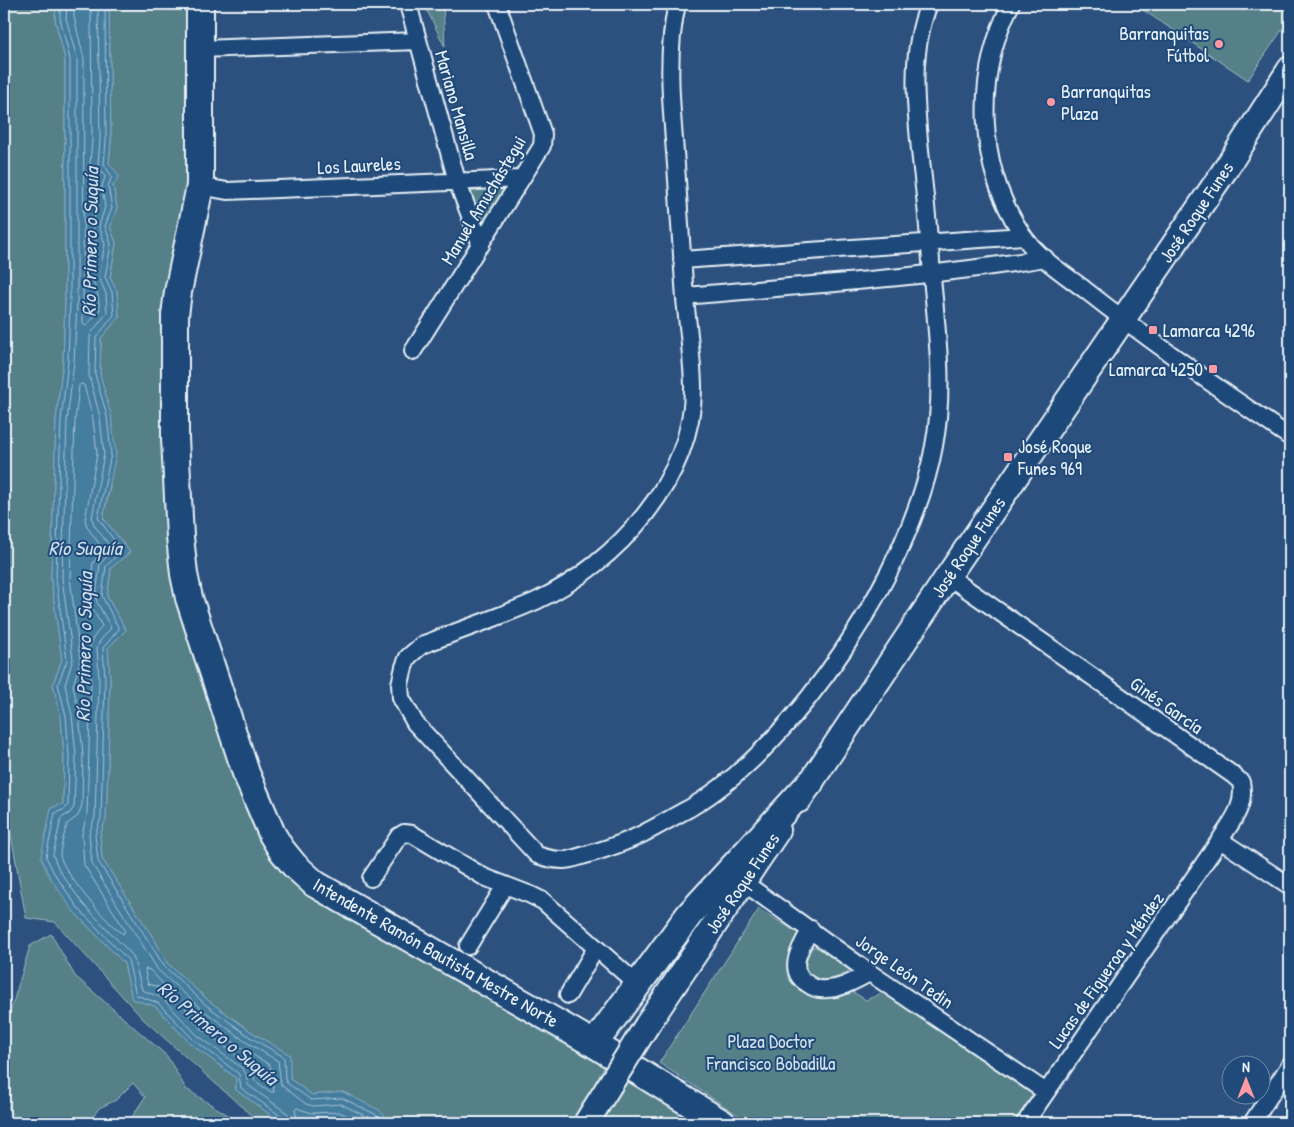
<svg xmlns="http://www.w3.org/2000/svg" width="1294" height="1127" font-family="'Patrick Hand',sans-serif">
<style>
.green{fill:#558087;stroke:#9eb8c0}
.water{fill:#457d9f;stroke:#86abc3}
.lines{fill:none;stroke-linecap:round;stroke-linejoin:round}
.shore{stroke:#a7c3d4;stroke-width:1}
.street-casing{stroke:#e8f1f8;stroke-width:20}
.secondary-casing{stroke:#e8f1f8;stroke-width:28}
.primary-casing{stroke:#e8f1f8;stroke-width:30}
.street{stroke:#1f4a7a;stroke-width:16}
.secondary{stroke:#1f4a7a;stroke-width:24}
.primary{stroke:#1f4a7a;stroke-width:26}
.secondary-bridge-casing{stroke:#e8f1f8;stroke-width:28;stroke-linecap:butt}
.secondary-bridge{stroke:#1f4a7a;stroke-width:24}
.poi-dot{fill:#ff9aa2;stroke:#1f4a7a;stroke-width:2}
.labels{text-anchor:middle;stroke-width:4;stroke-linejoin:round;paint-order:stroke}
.poi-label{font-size:19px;fill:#e8f1f8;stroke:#1f4a7a;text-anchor:start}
.street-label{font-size:19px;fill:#e8f1f8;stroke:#1f4a7a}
.park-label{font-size:19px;fill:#d2e0e7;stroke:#1f4a7a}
.water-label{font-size:20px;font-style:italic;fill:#d0e0eb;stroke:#1f4a7a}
</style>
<rect width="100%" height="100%" fill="#2d517f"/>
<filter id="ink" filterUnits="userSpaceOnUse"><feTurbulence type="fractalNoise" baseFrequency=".02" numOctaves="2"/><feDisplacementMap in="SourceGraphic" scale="10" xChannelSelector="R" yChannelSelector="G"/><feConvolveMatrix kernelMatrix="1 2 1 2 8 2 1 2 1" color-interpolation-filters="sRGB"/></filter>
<g filter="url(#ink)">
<path class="green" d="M 4,4 L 56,4 L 55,19 L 65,59 L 65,302 L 63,361 L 56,420 L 51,579 L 62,660 L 53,684 L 61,717 L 64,756 L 63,805 L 51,808 L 74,912 L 124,963 L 132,999 L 155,1006 L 190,1043 L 236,1078 L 236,1090 L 282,1123 L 260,1123 L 143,1019 L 55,922 L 26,918 L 4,796 Z
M 109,4 L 196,4 L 200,186 L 178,292 L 184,574 L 281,849 L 722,1123 L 391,1123 L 378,1110 L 343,1092 L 312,1095 L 290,1079 L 289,1055 L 253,1033 L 209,1001 L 167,963 L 156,942 L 102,859 L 100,835 L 106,819 L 108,763 L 110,679 L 108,648 L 126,630 L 107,597 L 111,568 L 130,552 L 103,518 L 110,487 L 100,374 L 101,338 L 119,317 L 117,291 L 110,278 L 116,243 L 110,227 L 117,208 L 109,163 L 111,141 Z
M 424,4 L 443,4 L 445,47 Z
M 1134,4 L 1277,4 L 1290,13 L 1290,18 L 1248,80 Z
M 512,184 L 482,236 L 471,192 Z
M 759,909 L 801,935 C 791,951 783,959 793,978 L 848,989 L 866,1000 L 887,991 L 1033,1095 L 1015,1123 L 750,1123 L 659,1063 Z
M 51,934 L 75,976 L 167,1056 L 186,1089 L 241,1123 L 128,1123 L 145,1097 L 133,1083 L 116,1100 L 99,1108 L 89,1123 L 20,1123 L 13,1117 L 4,1099 L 4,1033 L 30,946 Z
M 813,947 L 819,948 L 850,970 C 837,980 813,986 803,968 C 805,959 803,950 813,947 Z"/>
<path class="water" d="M 56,4 L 109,4 L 111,141 L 109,163 L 119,176 L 113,186 L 117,208 L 110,227 L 116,243 L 110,278 L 117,291 L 119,317 L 101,338 L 100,374 L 111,415 L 116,454 L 103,518 L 130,552 L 111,568 L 107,597 L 126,630 L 108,648 L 110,679 L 108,763 L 106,819 L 100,835 L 102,859 L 156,942 L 167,963 L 209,1001 L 253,1033 L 290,1055 L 290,1079 L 312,1095 L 343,1092 L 379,1110 L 391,1123 L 282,1123 L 236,1090 L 236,1078 L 190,1043 L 155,1006 L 132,999 L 124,963 L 74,912 L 49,876 L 41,857 L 51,808 L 63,804 L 64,756 L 61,717 L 53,684 L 62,660 L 51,579 L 56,420 L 63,361 L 65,302 L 65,59 L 55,19 Z"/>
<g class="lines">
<path class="shore" d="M 60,4 L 60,18 L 70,59 L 70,302 L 68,362 L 61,420 L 56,579 L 67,660 L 58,684 L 66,716 L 69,756 L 68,805 L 65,809 L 55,813 L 46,857 L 54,873 L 78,908 L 128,960 L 136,995 L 158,1003 L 193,1039 L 239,1074 L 241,1088 L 282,1117 L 284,1123
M 67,4 L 66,18 L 77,59 L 77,302 L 74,362 L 67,421 L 62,578 L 73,659 L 65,685 L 72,715 L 76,755 L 74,807 L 70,813 L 61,818 L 53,855 L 59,870 L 83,904 L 133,956 L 142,990 L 162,998 L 197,1035 L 243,1069 L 246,1074 L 248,1085 L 287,1113 L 290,1118 L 291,1123
M 74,4 L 74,17 L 84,59 L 83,324 L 86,326 L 100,310 L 98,296 L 92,277 L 97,245 L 92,224 L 98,206 L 95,186 L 96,178 L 90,164 L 92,140 L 91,4
M 98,4 L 100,141 L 98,164 L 105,177 L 102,186 L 105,207 L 99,226 L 105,244 L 99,277 L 106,294 L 107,313 L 92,332 L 90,337 L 89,375 L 100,417 L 104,454 L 92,518 L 94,525 L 113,550 L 100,564 L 96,596 L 97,602 L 111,628 L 100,641 L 97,647 L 99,679 L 95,817 L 89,834 L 92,864 L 158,970 L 203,1010 L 246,1042 L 278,1061 L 281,1085 L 306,1104 L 313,1106 L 341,1104 L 371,1119 L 376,1123
M 105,4 L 106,141 L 104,164 L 112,177 L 108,186 L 112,208 L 105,226 L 111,244 L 105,277 L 112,292 L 114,315 L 96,338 L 95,374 L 107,416 L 111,454 L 98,518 L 122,551 L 106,566 L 102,596 L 119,629 L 103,648 L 105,679 L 101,818 L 95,835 L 98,861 L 164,966 L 206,1005 L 250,1037 L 284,1057 L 285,1079 L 287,1083 L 311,1100 L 342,1098 L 375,1114 L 384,1123
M 81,384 L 84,385 L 93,419 L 97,454 L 85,520 L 87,527 L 103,549 L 93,563 L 89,598 L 91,606 L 102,626 L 93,638 L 90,646 L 91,679 L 87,815 L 82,834 L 84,865 L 125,930 L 123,934 C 108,925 62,871 60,855 C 60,848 65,832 67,824 L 78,816 L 82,805 L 83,755 L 79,714 L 73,685 L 79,666 L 80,658 L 70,578 L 75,421 L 79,386 Z
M 146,969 L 150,970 L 164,985 L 163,988 L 148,984 L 145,972 Z
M 186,1008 L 189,1008 L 241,1048 L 270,1065 L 274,1092 L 271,1092 L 255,1081 L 253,1072 L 249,1065 L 202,1029 L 186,1011 Z
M 298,1123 L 295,1110 L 297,1108 L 311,1113 L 339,1112 L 362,1123"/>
<defs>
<path id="street" d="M 408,4 L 457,181 L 481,245
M 677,4 C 665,57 672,111 676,165 C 679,209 682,254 685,299 C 688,327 692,356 693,385 C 695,478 616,564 536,601 C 500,617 460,630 422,645 L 408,657 L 404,667 L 400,684 L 401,698 L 415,723 L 537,855 C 546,858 554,860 563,860 C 572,860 580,856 589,854 C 609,848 630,841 648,831 C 662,824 676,815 690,808 C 797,745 912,568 934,446 C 945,389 937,334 932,277 C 931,265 931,253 929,240 C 927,210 923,180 920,150 C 915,101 910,51 929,4
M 1011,4 C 974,76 977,166 1022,234 C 1036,256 1064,274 1084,289 C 1150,341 1220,390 1290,437
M 200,49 L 418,41
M 200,186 L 227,191 L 520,179
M 682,260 L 1023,236
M 685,296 C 805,285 926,278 1045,258
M 413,351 L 542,146 L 543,134 L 497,4
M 948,576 L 1233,775 L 1241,782 C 1246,806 1232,821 1220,840 L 1290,886
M 371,878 L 399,836 L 404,833 L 412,834 L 484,877 L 531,895 L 543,901 L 638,985
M 743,882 L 870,973 L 1046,1092
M 811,929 C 801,946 785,971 808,984 C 813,988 819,990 826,989 C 842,989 857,979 870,973
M 468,946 L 505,886
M 568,995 L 596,948
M 1025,1123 L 1220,840
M 1252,1123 L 1290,1065"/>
<path id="secondary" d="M 799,800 L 948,576 L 1227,167 L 1290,69
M 647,1025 L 778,830"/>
<path id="primary" d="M 200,4 L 200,186 L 178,292 L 175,315 L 175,438 L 180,537 L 184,574 L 189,598 L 246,773 L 272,834 L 281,849 L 294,865 L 315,884 L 594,1044 L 722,1123
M 594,1044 L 689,915 L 810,783"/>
</defs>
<use href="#street" class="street-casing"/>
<use href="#secondary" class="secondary-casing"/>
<use href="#primary" class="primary-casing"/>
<use href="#street" class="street"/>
<use href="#secondary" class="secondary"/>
<use href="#primary" class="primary"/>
<defs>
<path id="secondary-bridge" d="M 586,1123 L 647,1025"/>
</defs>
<use href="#secondary-bridge" class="secondary-bridge-casing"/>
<use href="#secondary-bridge" class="secondary-bridge"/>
</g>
</g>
<g class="poi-dot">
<circle cx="1219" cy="44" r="5"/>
<circle cx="1051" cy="102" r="5"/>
<rect x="1148" y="325" width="10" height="10" rx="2.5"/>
<rect x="1208" y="364" width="10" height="10" rx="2.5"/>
<rect x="1003" y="452" width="10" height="10" rx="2.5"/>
</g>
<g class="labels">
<g class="poi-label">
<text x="1209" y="40" text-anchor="end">Barranquitas<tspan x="1209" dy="22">Fútbol</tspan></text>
<text x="1061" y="98">Barranquitas<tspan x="1061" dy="22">Plaza</tspan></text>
<text x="1163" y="337">Lamarca 4296</text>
<text x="1203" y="376" text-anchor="end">Lamarca 4250</text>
<text x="1018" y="453">José Roque<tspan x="1018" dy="22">Funes 969</tspan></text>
</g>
<g class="street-label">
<text transform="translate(457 105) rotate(74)" y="7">Mariano Mansilla</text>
<text transform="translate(359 165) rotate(-3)" y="7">Los Laureles</text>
<text transform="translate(483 200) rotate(-59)" y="7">Manuel Amuchástegui</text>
<text transform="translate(1196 212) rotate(-56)" y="7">José Roque Funes</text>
<text transform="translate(968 547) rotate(-56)" y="7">José Roque Funes</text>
<text transform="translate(1167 705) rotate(35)" y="7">Ginés García</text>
<text transform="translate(742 883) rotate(-56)" y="7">José Roque Funes</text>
<text transform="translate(436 952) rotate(30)" y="7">Intendente Ramón Bautista Mestre Norte</text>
<text transform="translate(1106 970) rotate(-55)" y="7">Lucas de Figueroa y Méndez</text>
<text transform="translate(905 971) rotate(35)" y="7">Jorge León Tedin</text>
</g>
<g class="park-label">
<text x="771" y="1048">Plaza Doctor<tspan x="771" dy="22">Francisco Bobadilla</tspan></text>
</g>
<g class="water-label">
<text transform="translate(90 242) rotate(-89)" y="7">Río Primero o Suquía</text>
<text x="85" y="555">Río Suquía</text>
<text transform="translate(84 647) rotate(-89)" y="7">Río Primero o Suquía</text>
<text transform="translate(218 1033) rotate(40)" y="7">Río Primero o Suquía</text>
</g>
</g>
<rect width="1294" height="1127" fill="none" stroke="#1f4a7a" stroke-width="20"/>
<rect x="10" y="10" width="1274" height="1107" fill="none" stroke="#e8f1f8" stroke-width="2" filter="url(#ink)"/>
<g transform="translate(1246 1080)"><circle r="24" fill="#1f4a7a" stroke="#6f8dac"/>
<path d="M0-4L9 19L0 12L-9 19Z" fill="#ff9aa2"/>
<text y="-8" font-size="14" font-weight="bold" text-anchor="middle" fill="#e8f1f8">N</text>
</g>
</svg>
